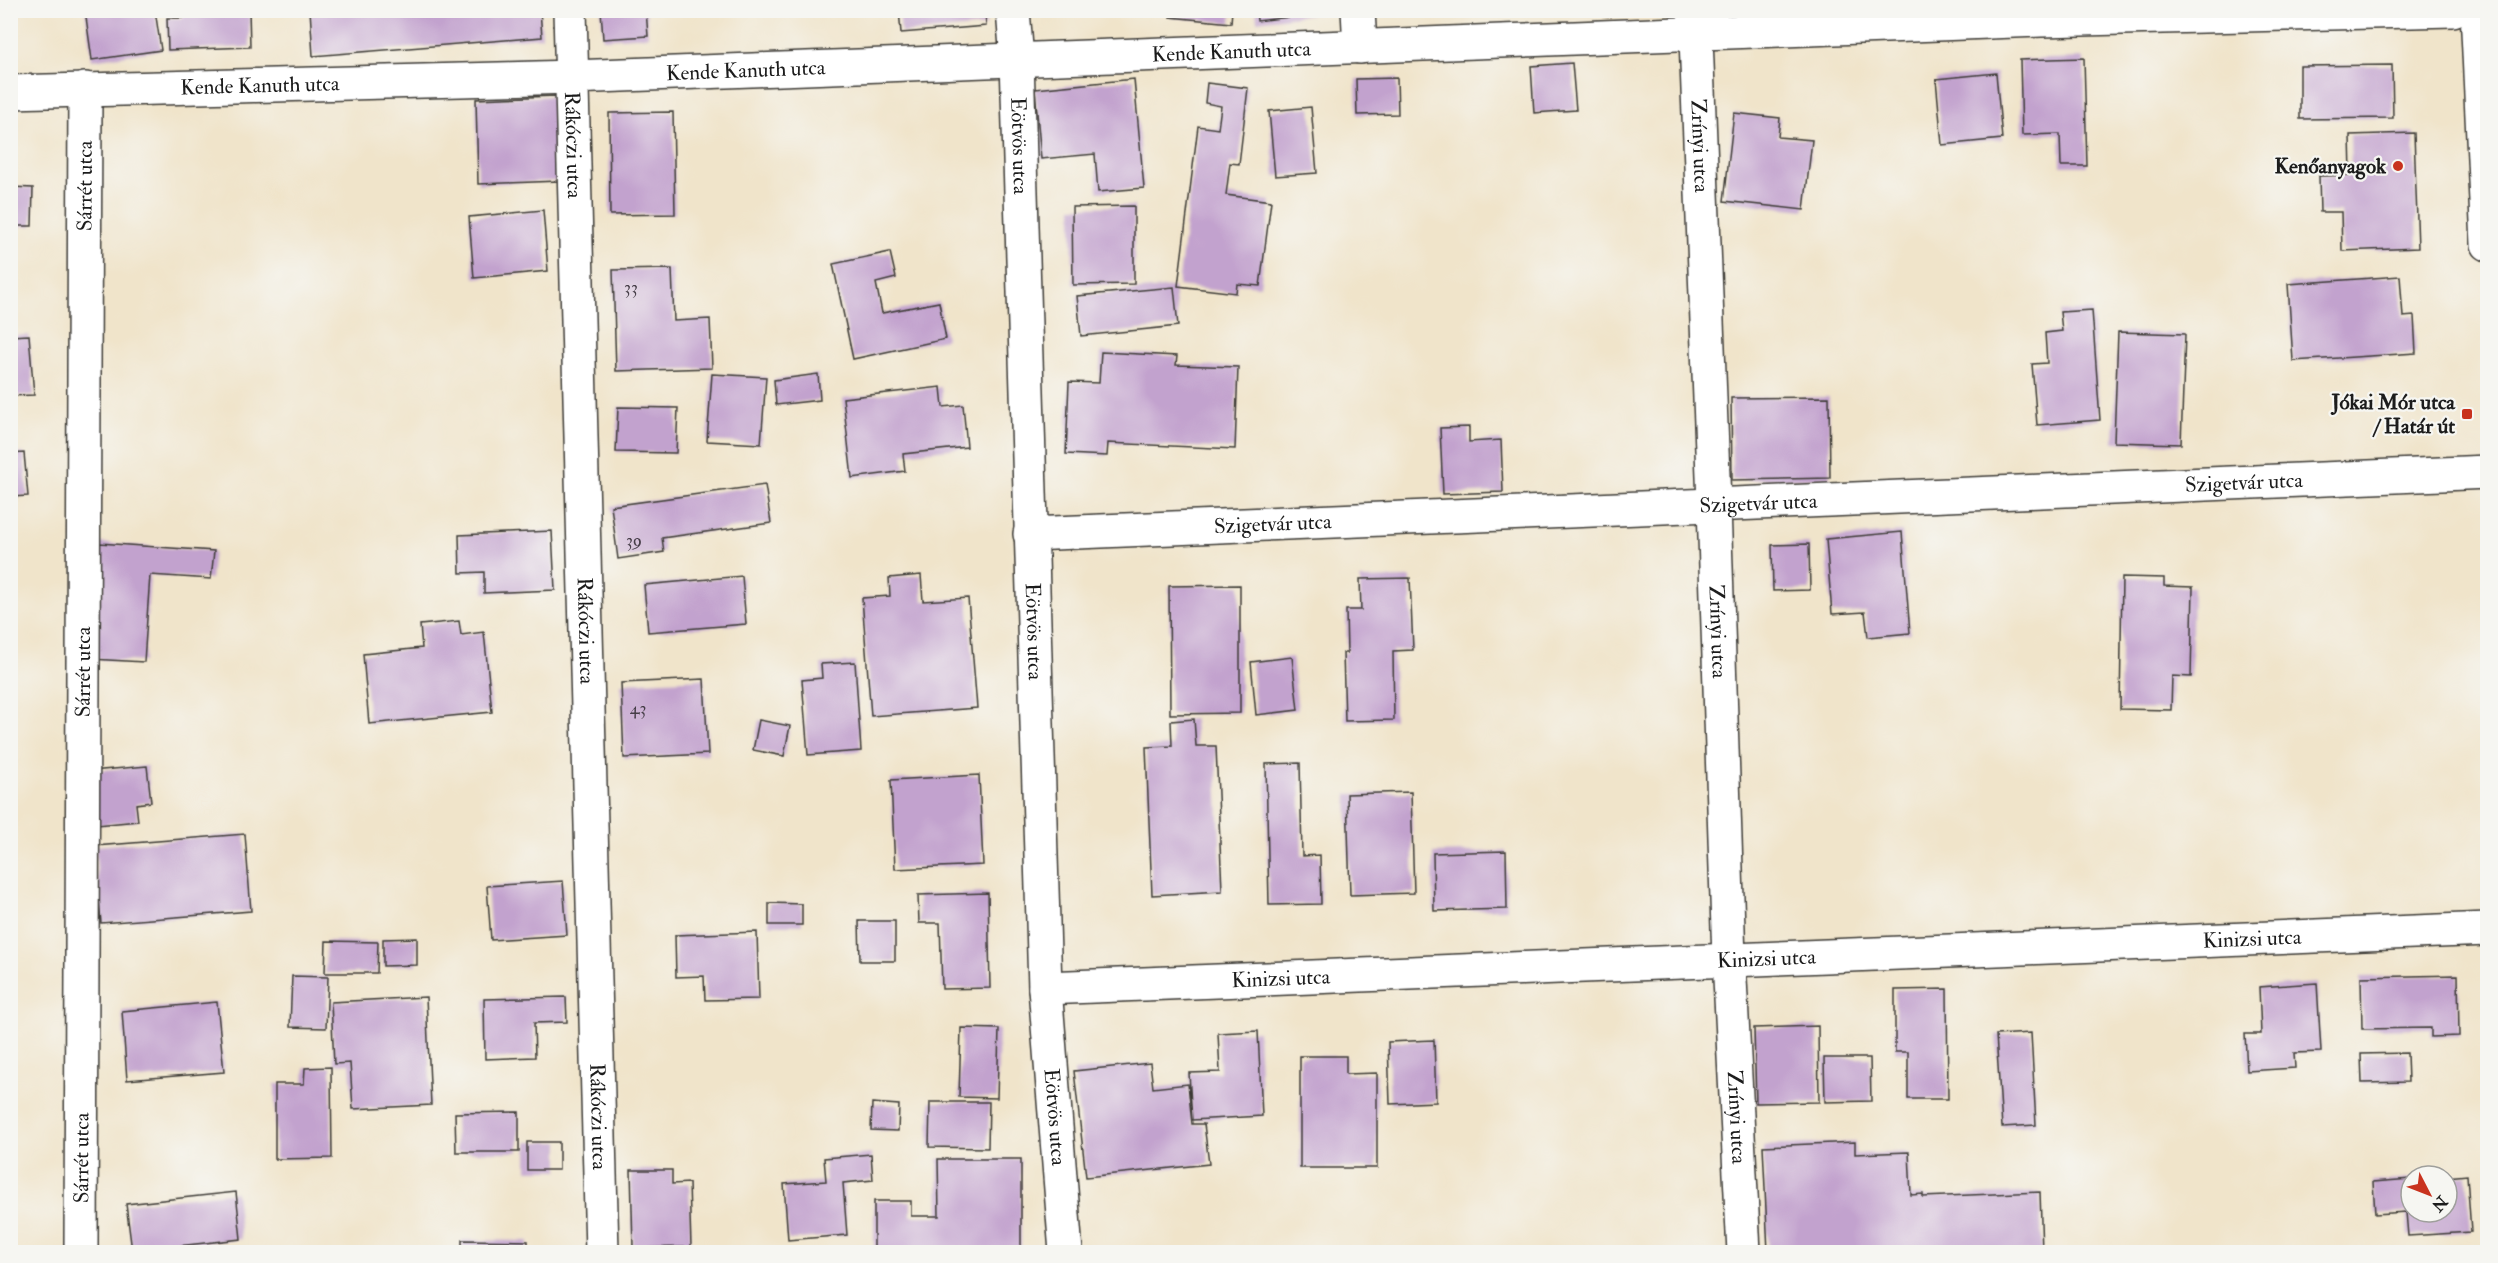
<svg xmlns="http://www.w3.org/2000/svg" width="2498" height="1263" font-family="'IM FELL Double Pica',serif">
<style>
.building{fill:#c2a2ce}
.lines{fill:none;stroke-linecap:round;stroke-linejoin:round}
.street-casing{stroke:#3c3a36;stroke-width:36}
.secondary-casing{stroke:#3c3a36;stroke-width:36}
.street{stroke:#fff;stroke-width:33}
.secondary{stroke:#fff;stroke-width:33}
.poi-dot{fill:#c8321e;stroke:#f6f6f2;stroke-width:2}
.labels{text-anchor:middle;stroke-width:4.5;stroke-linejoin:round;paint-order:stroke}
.number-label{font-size:18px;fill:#463e48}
.street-label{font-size:21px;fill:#1c1c1c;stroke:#f6f6f2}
.poi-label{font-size:21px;font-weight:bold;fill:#1c1c1c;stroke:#f6f6f2;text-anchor:end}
</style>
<rect width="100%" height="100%" fill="#f6f6f2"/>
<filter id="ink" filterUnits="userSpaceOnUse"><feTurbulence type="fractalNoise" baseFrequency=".0167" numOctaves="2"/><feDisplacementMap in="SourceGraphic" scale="12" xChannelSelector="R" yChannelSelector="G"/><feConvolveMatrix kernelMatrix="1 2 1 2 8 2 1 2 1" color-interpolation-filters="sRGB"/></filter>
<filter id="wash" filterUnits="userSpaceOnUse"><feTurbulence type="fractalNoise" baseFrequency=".008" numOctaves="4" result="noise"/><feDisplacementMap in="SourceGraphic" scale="24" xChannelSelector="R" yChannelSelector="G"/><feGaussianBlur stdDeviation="1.35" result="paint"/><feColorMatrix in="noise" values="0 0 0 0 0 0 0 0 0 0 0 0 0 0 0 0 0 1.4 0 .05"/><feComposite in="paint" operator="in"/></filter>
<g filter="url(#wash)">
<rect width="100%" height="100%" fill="#f0e4ca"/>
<g id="blocks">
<path class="building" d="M 85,10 L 155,10 L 161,50 L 92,60 Z
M 181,10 L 249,10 L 250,47 L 168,50 L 167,18 L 182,18 Z
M 310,10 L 540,10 L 542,37 L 313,56 Z
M 601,10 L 646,10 L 648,36 L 603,39 Z
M 899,10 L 985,10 L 986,26 L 901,33 Z
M 1171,10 L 1232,10 L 1231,23 L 1170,17 Z
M 1256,10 L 1322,10 L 1322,13 L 1257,21 Z
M 2084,58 L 2087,166 L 2061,166 L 2060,134 L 2022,135 L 2020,60 Z
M 1572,63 L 1576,110 L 1534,113 L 1531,66 Z
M 2392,65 L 2393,118 L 2300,119 L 2300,66 Z
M 1996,73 L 2002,139 L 1942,145 L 1936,79 Z
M 1397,78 L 1398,114 L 1357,115 L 1356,79 Z
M 1134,79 L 1144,188 L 1098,192 L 1095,154 L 1041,159 L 1035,89 Z
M 1207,83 L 1248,88 L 1239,164 L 1230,163 L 1226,195 L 1271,201 L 1260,286 L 1237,284 L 1236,293 L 1178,286 L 1198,126 L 1218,129 L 1221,106 L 1205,103 Z
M 556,96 L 559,181 L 478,184 L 476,99 Z
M 1311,107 L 1317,173 L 1275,176 L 1269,111 Z
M 673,112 L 675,214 L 610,215 L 609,113 Z
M 1734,113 L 1780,118 L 1778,137 L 1812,140 L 1804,210 L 1724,201 Z
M 2414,133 L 2418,248 L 2342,251 L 2341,212 L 2320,212 L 2319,176 L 2351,175 L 2350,135 Z
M 10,187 L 33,188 L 32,226 L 10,226 Z
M 1134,206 L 1134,284 L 1073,285 L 1072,207 Z
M 543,210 L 548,271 L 474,278 L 469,217 Z
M 890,252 L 896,278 L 876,283 L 882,313 L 939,302 L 946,339 L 853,359 L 833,264 Z
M 672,269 L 674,321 L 710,319 L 712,368 L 616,371 L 613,270 Z
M 2400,276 L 2403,317 L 2414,316 L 2416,353 L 2293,361 L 2288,284 Z
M 1174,287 L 1178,326 L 1081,336 L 1077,296 Z
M 2092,310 L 2100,420 L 2037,425 L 2032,364 L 2047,363 L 2045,333 L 2062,331 L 2060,312 Z
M 2118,332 L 2185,334 L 2181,444 L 2114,442 Z
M 29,335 L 34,395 L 10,396 L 10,336 Z
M 1101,352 L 1177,356 L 1176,365 L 1238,367 L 1235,449 L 1108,443 L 1107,456 L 1066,454 L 1069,382 L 1099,383 Z
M 712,374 L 766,377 L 761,444 L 707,441 Z
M 818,374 L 820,400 L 776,405 L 774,380 Z
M 941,387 L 943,407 L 963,405 L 967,447 L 903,454 L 905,471 L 852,478 L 843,398 Z
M 1829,397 L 1830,478 L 1732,480 L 1731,398 Z
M 618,407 L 678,408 L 676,453 L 616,452 Z
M 1469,427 L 1469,442 L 1501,440 L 1503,492 L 1443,494 L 1440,428 Z
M 24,453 L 28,496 L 10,497 L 10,454 Z
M 765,485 L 771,523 L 662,538 L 664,552 L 618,559 L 611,506 Z
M 552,531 L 555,590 L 484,593 L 484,572 L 460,573 L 459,535 Z
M 1902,532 L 1910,633 L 1868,637 L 1865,612 L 1832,614 L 1826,539 Z
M 99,543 L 214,551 L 211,579 L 150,575 L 144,662 L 91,659 Z
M 1809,544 L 1810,590 L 1773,591 L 1772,545 Z
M 921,575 L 923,601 L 968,598 L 977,708 L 871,716 L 862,598 L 890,596 L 889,578 Z
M 742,576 L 746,624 L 648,632 L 644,585 Z
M 2122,577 L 2164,578 L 2164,586 L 2193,587 L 2191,677 L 2172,676 L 2171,710 L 2120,709 Z
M 1410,578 L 1413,650 L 1393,651 L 1394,720 L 1345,721 L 1343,653 L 1347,653 L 1346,610 L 1361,610 L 1360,579 Z
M 1240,585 L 1240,713 L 1170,714 L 1169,586 Z
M 459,621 L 461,635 L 484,632 L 492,712 L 369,724 L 363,654 L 422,648 L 420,625 Z
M 1292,657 L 1298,710 L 1256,715 L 1251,662 Z
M 855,662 L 861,751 L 808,755 L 802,680 L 822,678 L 821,664 Z
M 704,679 L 708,754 L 624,758 L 621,683 Z
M 1194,719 L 1196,746 L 1216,746 L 1222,891 L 1152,895 L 1146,747 L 1172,746 L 1171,721 Z
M 759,720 L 790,726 L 784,756 L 753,750 Z
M 1300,763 L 1302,856 L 1320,855 L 1321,904 L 1269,905 L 1266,764 Z
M 147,766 L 151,802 L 136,804 L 138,821 L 97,825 L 91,771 Z
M 979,775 L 983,865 L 895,869 L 891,780 Z
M 1411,792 L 1414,893 L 1350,895 L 1347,794 Z
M 245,834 L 251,911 L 101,923 L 95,846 Z
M 1506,851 L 1507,909 L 1434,911 L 1433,853 Z
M 563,881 L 567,935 L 491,940 L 487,886 Z
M 988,893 L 990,988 L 942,989 L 940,923 L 919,923 L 918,895 Z
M 769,903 L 802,904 L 802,925 L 769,925 Z
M 859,921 L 895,921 L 895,961 L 860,961 Z
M 757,932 L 759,999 L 705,1000 L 704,976 L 676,977 L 675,935 Z
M 417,938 L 417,965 L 383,966 L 383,939 Z
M 326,941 L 378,942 L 377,973 L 325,973 Z
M 2458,975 L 2459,1036 L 2431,1037 L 2431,1028 L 2362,1029 L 2361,977 Z
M 292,976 L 328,977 L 326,1028 L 290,1027 Z
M 2317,983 L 2321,1052 L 2294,1053 L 2295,1068 L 2247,1071 L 2245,1034 L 2261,1034 L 2259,987 Z
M 1947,989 L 1948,1099 L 1908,1099 L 1908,1052 L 1895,1052 L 1895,990 Z
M 426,997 L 431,1105 L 353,1109 L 350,1063 L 334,1064 L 331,1002 Z
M 566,997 L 567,1022 L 534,1023 L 535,1057 L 485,1059 L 484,999 Z
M 217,1002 L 224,1072 L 127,1080 L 122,1011 Z
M 1818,1026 L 1819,1102 L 1756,1103 L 1754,1028 Z
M 961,1028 L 999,1029 L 997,1098 L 959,1097 Z
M 1258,1031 L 1262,1116 L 1192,1120 L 1189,1073 L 1220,1072 L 1218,1033 Z
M 2031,1033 L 2036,1125 L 2002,1127 L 1996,1035 Z
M 1434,1040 L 1436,1102 L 1390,1104 L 1388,1042 Z
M 2407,1053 L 2408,1082 L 2362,1083 L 2361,1054 Z
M 1300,1056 L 1346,1056 L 1346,1074 L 1377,1073 L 1377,1168 L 1300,1168 Z
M 1824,1058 L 1870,1058 L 1871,1101 L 1825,1102 Z
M 1150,1063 L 1153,1088 L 1188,1084 L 1192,1124 L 1204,1124 L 1209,1164 L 1086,1177 L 1074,1071 Z
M 331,1067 L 332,1158 L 275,1159 L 275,1084 L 304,1084 L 305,1068 Z
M 930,1102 L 989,1102 L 988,1148 L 929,1147 Z
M 872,1103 L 899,1105 L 898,1131 L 871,1130 Z
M 519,1112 L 519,1152 L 456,1152 L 455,1113 Z
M 527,1142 L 559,1142 L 559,1170 L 527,1170 Z
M 1855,1142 L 1855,1154 L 1909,1152 L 1911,1195 L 1923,1194 L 1923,1197 L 2040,1192 L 2042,1252 L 1768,1252 L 1763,1146 Z
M 871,1154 L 873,1180 L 843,1183 L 847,1235 L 788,1240 L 784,1184 L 826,1181 L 824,1158 Z
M 938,1159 L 1021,1159 L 1021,1252 L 874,1252 L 874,1201 L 911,1201 L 911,1216 L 939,1216 Z
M 631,1170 L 672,1170 L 672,1184 L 689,1183 L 691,1247 L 633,1248 Z
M 2467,1175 L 2471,1232 L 2408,1236 L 2406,1212 L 2375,1214 L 2373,1182 L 2411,1179 L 2411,1212 L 2447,1212 L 2447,1177 Z
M 236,1192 L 241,1239 L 132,1251 L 126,1204 Z
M 462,1240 L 528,1241 L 528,1252 L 462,1252 Z"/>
</g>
</g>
<g filter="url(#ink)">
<use href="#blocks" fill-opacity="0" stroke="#3c3a36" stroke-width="1.5"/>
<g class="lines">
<defs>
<g id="street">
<path id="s1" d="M 570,10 L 602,1252"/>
<path id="s2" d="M 1013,10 L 1017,60 L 1045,988 L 1066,1252"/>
<path d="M 1358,10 L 1360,47"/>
<path id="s3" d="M 1695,12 L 1713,476 L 1729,959 L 1744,1252"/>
<path id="s4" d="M 10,92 L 572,77 L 2041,20 L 2453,10"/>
<path id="s5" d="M 1030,534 L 2488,472"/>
<path id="s6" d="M 1045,988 L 2488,929"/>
<path id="s7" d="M 81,1252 L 85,89"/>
</g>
<path id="secondary" d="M 2477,10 L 2488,244"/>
</defs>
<use href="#street" class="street-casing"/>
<use href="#secondary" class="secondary-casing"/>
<use href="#street" class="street"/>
<use href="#secondary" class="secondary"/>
</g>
</g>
<g class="poi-dot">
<circle cx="2398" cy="166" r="6"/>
<rect x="2461" y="408" width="12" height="12" rx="3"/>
</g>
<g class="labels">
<g class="number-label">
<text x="631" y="293">33</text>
<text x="634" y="546">39</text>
<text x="638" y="714">43</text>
</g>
<g class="street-label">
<text dy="7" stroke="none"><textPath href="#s4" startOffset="1222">Kende Kanuth utca</textPath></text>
<text dy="7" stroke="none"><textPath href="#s4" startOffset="736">Kende Kanuth utca</textPath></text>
<text dy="7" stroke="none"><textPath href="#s4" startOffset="250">Kende Kanuth utca</textPath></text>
<text dy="7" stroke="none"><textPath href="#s1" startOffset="135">Rákóczi utca</textPath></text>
<text dy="7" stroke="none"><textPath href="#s2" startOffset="136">Eötvös utca</textPath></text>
<text dy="7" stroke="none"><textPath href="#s3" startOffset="134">Zrínyi utca</textPath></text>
<text dy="7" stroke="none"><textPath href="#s7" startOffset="1066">Sárrét utca</textPath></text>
<text dy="7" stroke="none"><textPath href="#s5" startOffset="1215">Szigetvár utca</textPath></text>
<text dy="7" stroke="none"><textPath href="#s5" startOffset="729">Szigetvár utca</textPath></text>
<text dy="7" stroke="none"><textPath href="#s5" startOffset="243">Szigetvár utca</textPath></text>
<text dy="7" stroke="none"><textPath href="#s1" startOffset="621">Rákóczi utca</textPath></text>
<text dy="7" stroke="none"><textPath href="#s2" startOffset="622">Eötvös utca</textPath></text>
<text dy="7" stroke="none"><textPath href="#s3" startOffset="620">Zrínyi utca</textPath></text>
<text dy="7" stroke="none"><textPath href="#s7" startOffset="580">Sárrét utca</textPath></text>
<text dy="7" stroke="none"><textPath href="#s6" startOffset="1208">Kinizsi utca</textPath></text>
<text dy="7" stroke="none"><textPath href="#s6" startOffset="722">Kinizsi utca</textPath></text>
<text dy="7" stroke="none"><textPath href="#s6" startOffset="236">Kinizsi utca</textPath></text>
<text dy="7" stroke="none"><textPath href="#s1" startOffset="1107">Rákóczi utca</textPath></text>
<text dy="7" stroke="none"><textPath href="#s2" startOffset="1108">Eötvös utca</textPath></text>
<text dy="7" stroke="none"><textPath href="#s3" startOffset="1106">Zrínyi utca</textPath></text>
<text dy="7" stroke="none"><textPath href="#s7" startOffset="94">Sárrét utca</textPath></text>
</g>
<g class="poi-label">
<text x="2386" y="173">Kenőanyagok</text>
<text x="2455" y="409">Jókai Mór utca<tspan x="2455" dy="24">/ Határ út</tspan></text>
</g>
</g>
<rect width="2498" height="1263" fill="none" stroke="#f6f6f2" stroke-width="36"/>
<g transform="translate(2429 1194) rotate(132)"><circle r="28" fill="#f6f6f2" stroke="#9f9f9c" stroke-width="1.5"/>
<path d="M0-4.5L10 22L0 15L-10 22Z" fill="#c8321e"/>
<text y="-9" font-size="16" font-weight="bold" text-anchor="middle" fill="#1c1c1c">N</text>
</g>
</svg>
